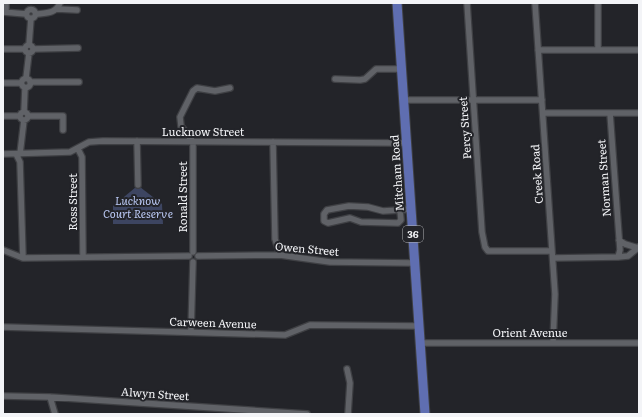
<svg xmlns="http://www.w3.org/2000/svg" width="642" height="417" font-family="Literata,serif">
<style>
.green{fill:#3d4561}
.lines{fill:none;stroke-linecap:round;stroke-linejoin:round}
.minor-casing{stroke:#3f4044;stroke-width:8}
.primary-casing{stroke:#3f4044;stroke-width:11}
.minor{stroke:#606267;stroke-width:5.5}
.primary{stroke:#5f6eb1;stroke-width:9}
.labels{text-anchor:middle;stroke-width:4;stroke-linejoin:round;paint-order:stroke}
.shield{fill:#232429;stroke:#b5b6b9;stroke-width:1}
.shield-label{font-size:10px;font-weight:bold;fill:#f3f4f7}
.street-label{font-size:11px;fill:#f3f4f7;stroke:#232429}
.park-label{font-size:11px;font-style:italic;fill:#bccaf6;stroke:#232429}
</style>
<rect width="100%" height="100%" fill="#232429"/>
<path class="green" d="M 136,187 L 140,187 L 162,204 L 163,224 L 113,224 L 113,206 Z"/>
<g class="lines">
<defs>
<path id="minor" d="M 6,3 L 6,12
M 467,3 L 482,232 L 485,247 L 488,251 L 552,251
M 535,3 L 555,294 L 553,343
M 598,3 L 598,50
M 57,9 L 77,10
M26.5 14a4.5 4.5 0 1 1 9 0a4.5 4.5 0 1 1-9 0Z
M 3,12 L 26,14
M 36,14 C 45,13 56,14 60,3
M25 49a4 4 0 1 1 8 0a4 4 0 1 1-8 0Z
M 29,45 L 31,18
M 3,49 L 25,49
M 33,49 L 78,48
M 538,50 L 639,50
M 26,78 L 29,53
M21.5 83a4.5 4.5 0 1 1 9 0a4.5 4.5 0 1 1-9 0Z
M 335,79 L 360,80 L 365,79 L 376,69 L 401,69
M 30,82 L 79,82
M 3,83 L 21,83
M 403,100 L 542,100
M 24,112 L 25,88
M20 116a4 4 0 1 1 8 0a4 4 0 1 1-8 0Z
M 543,113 L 639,113
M 610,113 L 620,250 L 618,257
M 3,116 L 20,116
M 28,116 L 63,116 L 63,130
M 137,141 L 138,185
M 273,142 L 275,239 L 280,255
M 78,149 L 82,157 L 83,257
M 3,154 L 70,152 L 89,142 L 103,141 L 407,143
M 16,154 L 20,162 L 23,258
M 20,154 L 24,120
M 400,210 L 383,211 L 368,207 L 349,206 L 327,210 L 324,214 L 324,221 L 328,223 L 350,218 L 361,222 L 398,223 L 401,220 L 400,210 L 411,209
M 619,240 L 625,244 L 638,248
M 3,250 L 23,258 L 189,256
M 193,252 L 193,142 L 181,126 L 180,117 L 193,91 L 197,88 L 215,91 L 230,88
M 198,256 L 280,255 L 330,262 L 414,263
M 553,258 L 618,257 L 628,256 L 639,247
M 3,327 L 285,335 L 310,325 L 419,326
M 191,332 L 193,262
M 421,343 L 639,343
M 347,369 L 350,383 L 348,414
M 3,396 L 50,397 L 307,414
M 50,397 L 55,414"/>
<path id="primary" d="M 397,3 L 425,414"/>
</defs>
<use href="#minor" class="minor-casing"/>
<use href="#primary" class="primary-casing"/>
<use href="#minor" class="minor"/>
<use href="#primary" class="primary"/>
</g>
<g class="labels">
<rect class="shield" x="403" y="226" width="20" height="16" rx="3"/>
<g class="shield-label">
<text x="413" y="238">36</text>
</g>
<g class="street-label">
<text transform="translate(465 128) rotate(-94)" y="4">Percy Street</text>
<text x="203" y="136">Lucknow Street</text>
<text transform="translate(397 173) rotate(-94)" y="4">Mitcham Road</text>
<text transform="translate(537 174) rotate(-94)" y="4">Creek Road</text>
<text transform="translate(604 178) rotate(-94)" y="4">Norman Street</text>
<text transform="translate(183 197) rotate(-90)" y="4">Ronald Street</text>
<text transform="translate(73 202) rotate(-90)" y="4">Ross Street</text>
<text transform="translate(307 249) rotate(5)" y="4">Owen Street</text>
<text transform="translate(213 323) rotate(2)" y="4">Carween Avenue</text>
<text x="530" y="337">Orient Avenue</text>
<text transform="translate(155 394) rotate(4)" y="4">Alwyn Street</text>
</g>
<g class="park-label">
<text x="138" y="205">Lucknow<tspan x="138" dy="13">Court Reserve</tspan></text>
</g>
</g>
<rect width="642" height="417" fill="none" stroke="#f3f4f7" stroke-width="8"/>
</svg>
